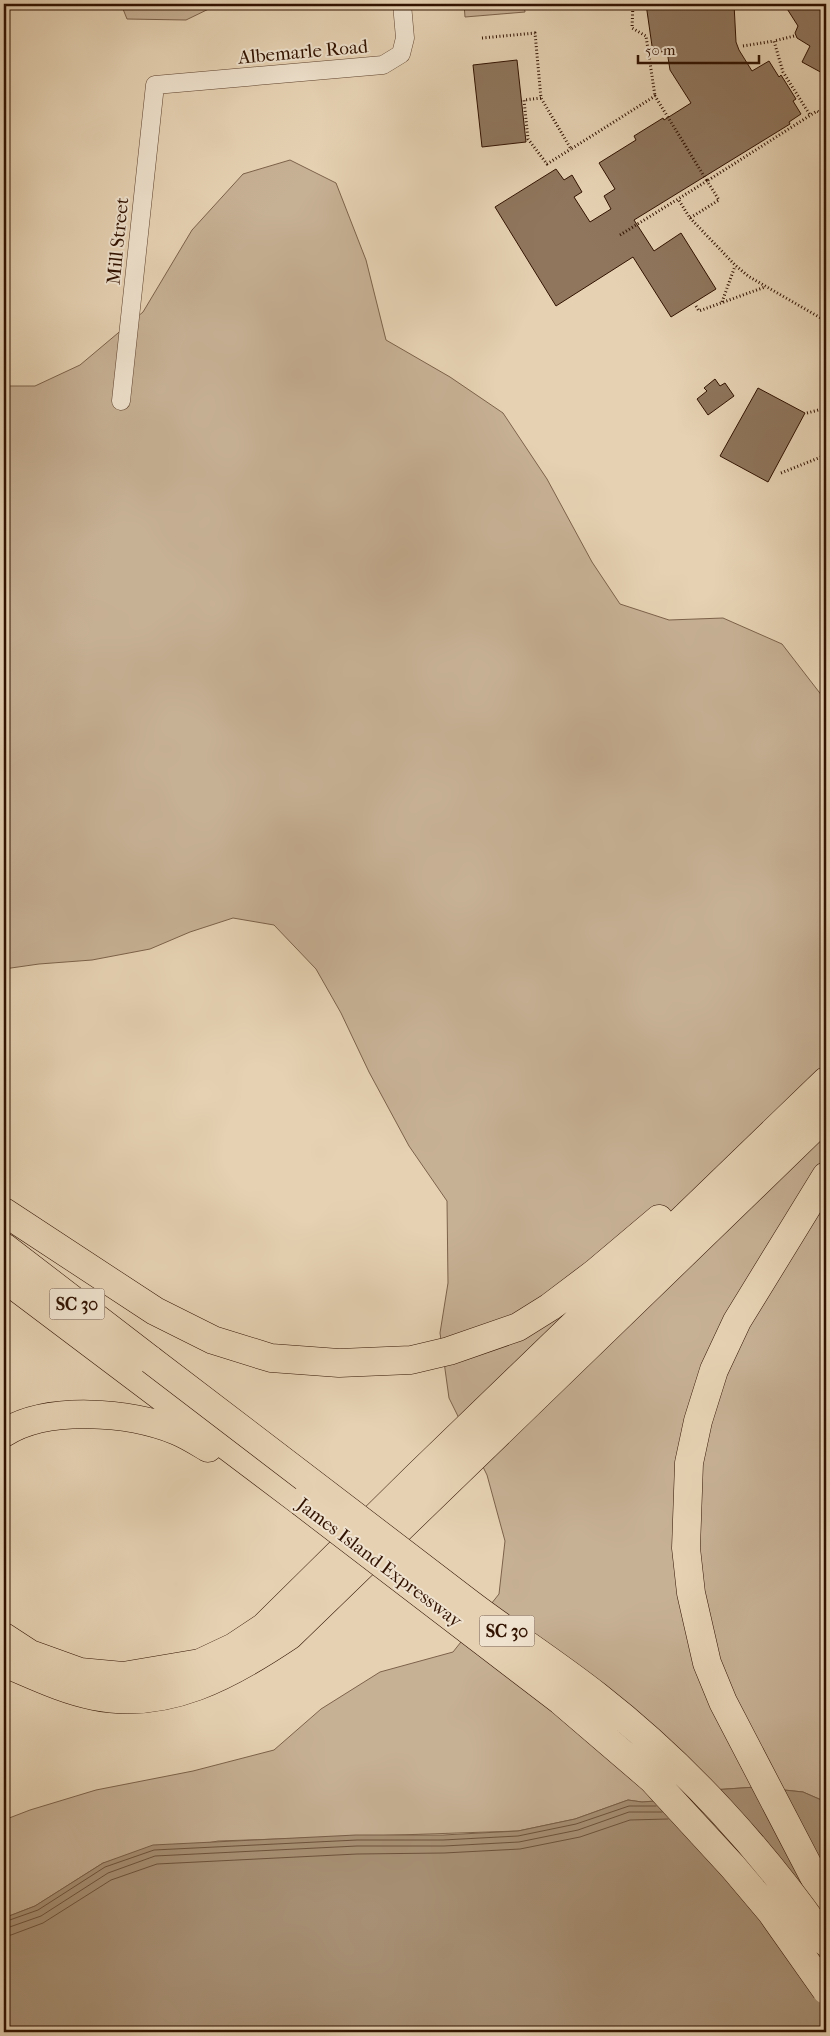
<svg xmlns="http://www.w3.org/2000/svg" width="830" height="2036" font-family="'IM FELL French Canon',serif">
<style>
.green{fill:#c7b195;stroke:#7c624a}
.water{fill:#a89176;stroke:#785e47}
.lines{fill:none;stroke-linecap:round;stroke-linejoin:round}
.shore{stroke:#6c523b;stroke-width:1}
.building{fill:#8f765d;stroke:#311200}
.minor-casing{stroke:#5e422d;stroke-width:19}
.motorway-casing{stroke:#311200;stroke-width:29}
.path{stroke:#311200;stroke-width:3;stroke-dasharray:1 2.5;stroke-linecap:butt}
.minor{stroke:#efe2ce;stroke-width:18}
.motorway{stroke:#e6d2b3;stroke-width:28}
.motorway-bridge-casing{stroke:#311200;stroke-width:29;stroke-linecap:butt}
.motorway-bridge{stroke:#e6d2b3;stroke-width:28}
.labels{text-anchor:middle;stroke-width:4;stroke-linejoin:round;paint-order:stroke}
.shield{fill:#efe2ce;stroke:#6a503e;stroke-width:1}
.shield-label{font-size:18px;font-weight:bold;fill:#311200}
.street-label{font-size:19px;fill:#311200;stroke:#efe2ce}
</style>
<rect width="100%" height="100%" fill="#e6d2b3"/>
<filter id="stains"><feTurbulence type="fractalNoise" baseFrequency=".004" numOctaves="4"/><feColorMatrix values="0 0 0 0 .2 0 0 0 0 .09 0 0 0 0 .02 0 0 0 .5 -.17"/></filter>
<radialGradient id="worn" r=".72"><stop offset=".6" stop-color="#630" stop-opacity="0"/><stop offset="1" stop-color="#630" stop-opacity=".3"/></radialGradient>
<path class="green" d="M 121,4 L 219,4 L 186,20 L 127,19 Z
M 464,4 L 524,4 L 525,12 L 465,17 Z
M 290,160 L 336,183 L 366,260 L 386,340 L 450,377 L 503,413 L 547,479 L 592,562 L 620,604 L 669,620 L 723,618 L 782,644 L 826,701 L 826,1802 L 803,1792 L 756,1787 L 712,1790 L 669,1800 L 642,1802 L 628,1800 L 575,1819 L 518,1831 L 218,1841 L 103,1863 L 35,1906 L 4,1918 L 4,1820 L 30,1810 L 96,1790 L 193,1771 L 274,1750 L 321,1709 L 380,1672 L 453,1652 L 499,1594 L 505,1541 L 487,1475 L 449,1398 L 440,1333 L 448,1283 L 447,1201 L 409,1146 L 369,1072 L 341,1013 L 316,969 L 274,925 L 233,918 L 190,932 L 150,949 L 92,960 L 39,964 L 4,969 L 4,386 L 35,386 L 80,365 L 143,312 L 192,230 L 243,174 Z"/>
<path class="water" d="M 756,1787 L 803,1792 L 826,1802 L 826,2032 L 4,2032 L 4,1918 L 35,1906 L 103,1863 L 153,1845 L 356,1835 L 443,1835 L 518,1831 L 575,1819 L 628,1800 L 642,1802 L 669,1800 L 712,1790 Z"/>
<g class="lines">
<path class="shore" d="M 4,1922 L 38,1910 L 105,1867 L 154,1850 L 357,1840 L 443,1840 L 518,1836 L 576,1824 L 629,1806 L 656,1806
M 4,1929 L 41,1916 L 108,1873 L 155,1856 L 357,1846 L 444,1846 L 519,1842 L 578,1830 L 629,1812 L 662,1812
M 4,1936 L 11,1935 L 43,1923 L 111,1880 L 157,1864 L 357,1854 L 444,1853 L 520,1849 L 580,1837 L 630,1820 L 668,1819"/>
</g>
<path class="building" d="M 646,4 L 734,4 L 736,42 L 739,50 L 752,71 L 769,61 L 779,77 L 781,75 L 796,99 L 793,101 L 801,114 L 789,122 L 790,124 L 634,220 L 654,251 L 681,233 L 716,289 L 671,317 L 633,257 L 556,306 L 495,207 L 556,169 L 564,180 L 572,175 L 582,192 L 574,197 L 590,222 L 611,209 L 604,196 L 615,189 L 599,163 L 636,140 L 634,136 L 663,118 L 664,120 L 691,103 L 670,70 L 667,51 L 653,53 Z
M 784,4 L 820,4 L 826,14 L 826,75 L 802,62 L 810,46 L 797,38 L 795,33 L 798,26 Z
M 517,60 L 526,142 L 482,147 L 473,65 Z
M 715,379 L 720,386 L 725,383 L 734,396 L 708,415 L 697,399 L 707,391 L 704,388 Z
M 758,388 L 805,413 L 768,482 L 720,456 Z"/>
<g class="lines">
<defs>
<path id="minor" d="M 121,401 L 155,85 L 383,65 L 401,54 L 405,38 L 402,4"/>
<path id="motorway" d="M 826,1176 L 737,1321 L 714,1370 L 698,1421 L 689,1463 L 686,1548 L 691,1593 L 707,1663 L 723,1702 L 826,1900
M 4,1212 L 155,1311 L 213,1340 L 271,1358 L 339,1363 L 411,1360 L 449,1351 L 518,1327 L 550,1307 L 595,1273 L 659,1219
M 4,1247 L 151,1360
M 4,1278 L 301,1502
M 4,1433 C 48,1405 130,1412 177,1431 C 187,1435 198,1442 208,1448
M 4,1637 L 30,1654 L 80,1672 L 123,1676 L 200,1663 L 234,1647 L 264,1627 L 416,1477 L 826,1081
M 4,1663 C 33,1675 63,1690 94,1696 C 167,1711 231,1675 289,1636 L 826,1116"/>
</defs>
<use href="#minor" class="minor-casing"/>
<use href="#motorway" class="motorway-casing"/>
<path class="path" d="M 633,4 L 632,28 L 646,36 L 655,96
M 794,36 L 774,41 L 783,72 L 810,115
M 482,38 L 535,33 L 541,98 L 571,149 L 655,96 L 707,181 L 817,111 L 826,116
M 743,46 L 774,41
M 541,98 L 524,100 L 528,139 L 547,164 L 571,149
M 690,218 L 735,265 L 748,276 L 826,321
M 620,235 L 707,181 L 719,200 L 690,218 L 678,199
M 722,302 L 735,266
M 696,306 L 699,311 L 765,287
M 807,413 L 826,408
M 781,473 L 826,455"/>
<use href="#minor" class="minor"/>
<use href="#motorway" class="motorway"/>
<defs>
<path id="motorway-bridge" d="M 151,1360 C 257,1441 363,1522 469,1603 C 511,1635 555,1663 597,1696 C 684,1764 763,1850 826,1942
M 301,1502 L 561,1701 L 652,1779 L 733,1867 L 771,1912 L 826,1990"/>
</defs>
<use href="#motorway-bridge" class="motorway-bridge-casing"/>
<use href="#motorway-bridge" class="motorway-bridge"/>
</g>
<g class="labels">
<g class="shield">
<rect x="49.5" y="1288.5" width="55" height="31" rx="4"/>
<rect x="479.5" y="1615.5" width="55" height="31" rx="4"/>
</g>
<g class="shield-label">
<text x="77" y="1310">SC 30</text>
<text x="507" y="1637">SC 30</text>
</g>
<g class="street-label">
<text transform="translate(303 51) rotate(-5)" y="7">Albemarle Road</text>
<text transform="translate(117 241) rotate(-84)" y="7">Mill Street</text>
<text transform="translate(380 1562) rotate(37)" y="7">James Island Expressway</text>
</g>
</g>
<rect width="830" height="2036" fill="none" stroke="#e6d2b3" stroke-width="20"/>
<rect x="5" y="5" width="820" height="2026" fill="none" stroke="#311200" stroke-width="2.5"/>
<rect x="10" y="10" width="810" height="2016" fill="none" stroke="#311200"/>
<path d="M638 55v8h121v-8" fill="none" stroke="#311200" stroke-width="2.5"/>
<text x="645" y="55" font-size="15" fill="#311200" stroke="#efe2ce" stroke-width="4" paint-order="stroke">50 m</text>
<rect width="100%" height="100%" filter="url(#stains)"/>
<rect width="100%" height="100%" fill="url(#worn)"/>
</svg>
